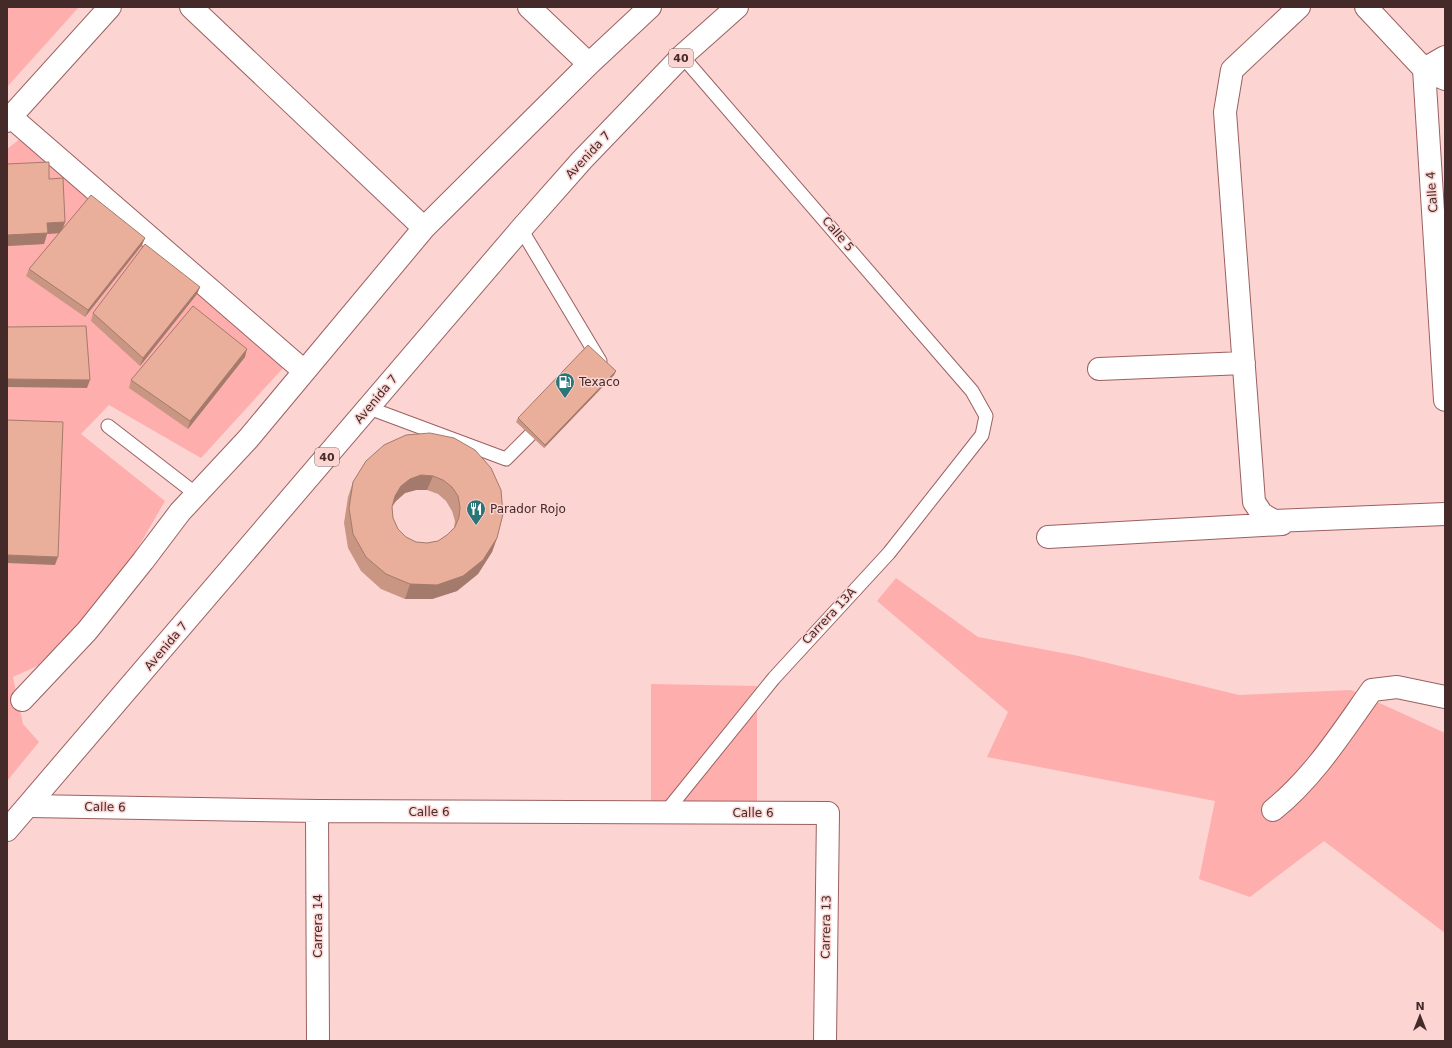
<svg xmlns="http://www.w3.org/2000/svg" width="1452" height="1048" font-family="'DejaVu Sans',sans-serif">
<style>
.green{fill:#feaead}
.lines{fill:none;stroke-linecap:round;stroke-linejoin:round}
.lane-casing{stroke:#9b6161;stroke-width:15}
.street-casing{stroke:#9b6161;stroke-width:24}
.primary-casing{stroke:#9b6161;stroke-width:24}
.lane{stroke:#fff;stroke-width:13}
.street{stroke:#fff;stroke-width:22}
.primary{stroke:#fff;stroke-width:22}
.wall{fill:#c99684;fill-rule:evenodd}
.shaded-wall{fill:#a47a6c}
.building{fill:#eaaf9a;stroke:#a47a6c;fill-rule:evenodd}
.labels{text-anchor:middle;stroke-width:3;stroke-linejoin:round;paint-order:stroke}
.shield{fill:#fcd4d2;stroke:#7b5e5c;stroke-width:1}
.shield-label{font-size:11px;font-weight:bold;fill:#442b2a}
.street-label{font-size:12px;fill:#442b2a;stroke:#fcd4d2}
.poi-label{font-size:12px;fill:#442b2a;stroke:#fcd4d2;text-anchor:start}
</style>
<rect width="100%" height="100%" fill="#fcd4d2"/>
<path class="green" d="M 7,7 L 79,7 L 7,87 Z
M 20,139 L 283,368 L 201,458 L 109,405 L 81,434 L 165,501 L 125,570 L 46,662 L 13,677 L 23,724 L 39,742 L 7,781 L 7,149 Z
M 896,578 L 978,637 L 1079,656 L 1239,695 L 1351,690 L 1445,733 L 1445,933 L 1324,841 L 1250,897 L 1199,879 L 1215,801 L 987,757 L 1008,712 L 877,601 Z
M 651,684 L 757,686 L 757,805 L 651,805 Z"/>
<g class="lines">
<defs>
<path id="lane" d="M 521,229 L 600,361
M 369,408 L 506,459 L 530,435
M 108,426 L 196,494
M 665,813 L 774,678 L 889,553 L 982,435 L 986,416 L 972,391 L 682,56"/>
<path id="street" d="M 191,7 L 424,228
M 529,7 L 589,64
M 1299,7 L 1232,70 L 1225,112 L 1254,502 L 1262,514 L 1274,521 L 1445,514
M 1366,7 L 1424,69 L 1445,400
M 1424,69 L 1445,57
M 1424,69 L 1445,79
M 11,117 L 304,371
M 7,121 L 110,7
M 1099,369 L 1244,363
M 1048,537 L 1282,524
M 22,700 L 87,631 L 143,561 L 180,512 L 248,439 L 424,228 L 589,64 L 650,7
M 30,806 L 317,811 L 828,813 L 825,1041
M 1273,810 C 1314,777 1342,732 1372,690 L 1397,687 L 1445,697
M 317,811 L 318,1041"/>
<path id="primary" d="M 7,830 L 521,229 L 582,160 L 682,56 L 737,7"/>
</defs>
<use href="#lane" class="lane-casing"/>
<use href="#street" class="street-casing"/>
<use href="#primary" class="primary-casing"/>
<use href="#lane" class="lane"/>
<use href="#street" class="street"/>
<use href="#primary" class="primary"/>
</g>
<path class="wall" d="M 7,164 L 65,222 L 63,229 L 145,238 L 142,245 L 85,317 L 26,276 L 29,269 L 59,233 L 47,234 L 44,244 L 7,246 Z
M 200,287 L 197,294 L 140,366 L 91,321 L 93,313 Z
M 245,357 L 188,429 L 129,388 L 131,380 Z
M 616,371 L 614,375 L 544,448 L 516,422 L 518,418 Z
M 406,435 L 497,538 L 492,552 L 478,574 L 457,591 L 432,599 L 405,599 L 381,589 L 361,571 L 348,548 L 344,523 L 348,497 L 353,482 ZM 416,490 L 427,490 L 438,494 L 446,501 L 452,511 L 455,521 L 454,528 L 447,535 L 438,541 L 427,543 L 416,542 L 406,537 L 398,529 L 393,518 L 392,507 L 396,501 L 405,493 Z"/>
<path class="shaded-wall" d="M 65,222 L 61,233 L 47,234 L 44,244 L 7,246 L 7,235 L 47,223 Z
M 145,238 L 142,245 L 85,317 L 88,310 Z
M 200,287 L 197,294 L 140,366 L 143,358 Z
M 247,349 L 245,357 L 188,429 L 190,421 Z
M 616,371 L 614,375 L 544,448 L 545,445 Z
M 7,379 L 90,380 L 87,388 L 7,387 Z
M 421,475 L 433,476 L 427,490 L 416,490 L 405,493 L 396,501 L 389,510 L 395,496 L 401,486 L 410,479 Z
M 497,538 L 492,552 L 478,574 L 457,591 L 432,599 L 405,599 L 410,584 Z
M 7,555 L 58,557 L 55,565 L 7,563 Z"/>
<path class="building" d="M 49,162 L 49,179 L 63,178 L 65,222 L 47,223 L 48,233 L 7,235 L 7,164 Z
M 91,195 L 145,238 L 88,310 L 29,269 Z
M 145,244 L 200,287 L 143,358 L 93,313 Z
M 193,306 L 247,349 L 190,421 L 131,380 Z
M 86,326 L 90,380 L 7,379 L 7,327 Z
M 588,345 L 616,371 L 545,445 L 518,418 Z
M 7,420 L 63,422 L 58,557 L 7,555 Z
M 430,433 L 454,438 L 475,450 L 491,468 L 501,490 L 503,514 L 497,538 L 483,560 L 463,576 L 437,585 L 410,584 L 386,574 L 366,557 L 353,534 L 349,508 L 353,482 L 366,461 L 384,445 L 406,435 ZM 421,475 L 433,476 L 443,480 L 452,487 L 458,496 L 460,507 L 459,517 L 455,527 L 447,535 L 438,541 L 427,543 L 416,542 L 406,537 L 398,529 L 393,518 L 392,507 L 395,496 L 401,486 L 410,479 Z"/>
<defs>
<symbol id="fuel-pin" viewBox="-11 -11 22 30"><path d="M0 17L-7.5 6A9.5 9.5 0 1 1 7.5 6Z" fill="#2a7578" stroke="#fcd4d2"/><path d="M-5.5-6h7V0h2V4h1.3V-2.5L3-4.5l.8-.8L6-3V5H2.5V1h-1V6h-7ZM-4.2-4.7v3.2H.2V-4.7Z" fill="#fff"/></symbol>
<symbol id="restaurant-pin" viewBox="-11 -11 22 30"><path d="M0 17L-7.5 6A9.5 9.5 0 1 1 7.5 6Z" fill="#2a7578" stroke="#fcd4d2"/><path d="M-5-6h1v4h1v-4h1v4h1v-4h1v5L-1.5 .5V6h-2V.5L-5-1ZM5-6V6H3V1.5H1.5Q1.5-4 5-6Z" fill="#fff"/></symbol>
</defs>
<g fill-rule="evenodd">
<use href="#fuel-pin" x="554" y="371" width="22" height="30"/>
<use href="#restaurant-pin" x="465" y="498" width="22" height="30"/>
</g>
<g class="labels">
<g class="shield">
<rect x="669" y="49" width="24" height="18" rx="3"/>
<rect x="315" y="448" width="24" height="18" rx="3"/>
</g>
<g class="shield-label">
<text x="681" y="62">40</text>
<text x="327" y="461">40</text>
</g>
<g class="street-label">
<text transform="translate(588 155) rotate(-47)" y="4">Avenida 7</text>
<text transform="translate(1432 192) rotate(-94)" y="4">Calle 4</text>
<text transform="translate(838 234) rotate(49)" y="4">Calle 5</text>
<text transform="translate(376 399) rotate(-50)" y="4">Avenida 7</text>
<text transform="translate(829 616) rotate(-47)" y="4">Carrera 13A</text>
<text transform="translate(166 646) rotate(-50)" y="4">Avenida 7</text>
<text transform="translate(105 807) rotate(1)" y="4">Calle 6</text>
<text x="429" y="816">Calle 6</text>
<text x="753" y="817">Calle 6</text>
<text transform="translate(318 926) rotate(-90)" y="4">Carrera 14</text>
<text transform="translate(826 927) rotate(-89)" y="4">Carrera 13</text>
</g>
<g class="poi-label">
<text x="579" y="386">Texaco</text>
<text x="490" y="513">Parador Rojo</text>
</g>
</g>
<rect width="1452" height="1048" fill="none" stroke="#442b2a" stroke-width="16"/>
<g transform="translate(1420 1016)" stroke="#fcd4d2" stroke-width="3" paint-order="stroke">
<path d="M0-3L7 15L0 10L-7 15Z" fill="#442b2a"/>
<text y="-6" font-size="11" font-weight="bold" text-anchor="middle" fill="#442b2a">N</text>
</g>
</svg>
